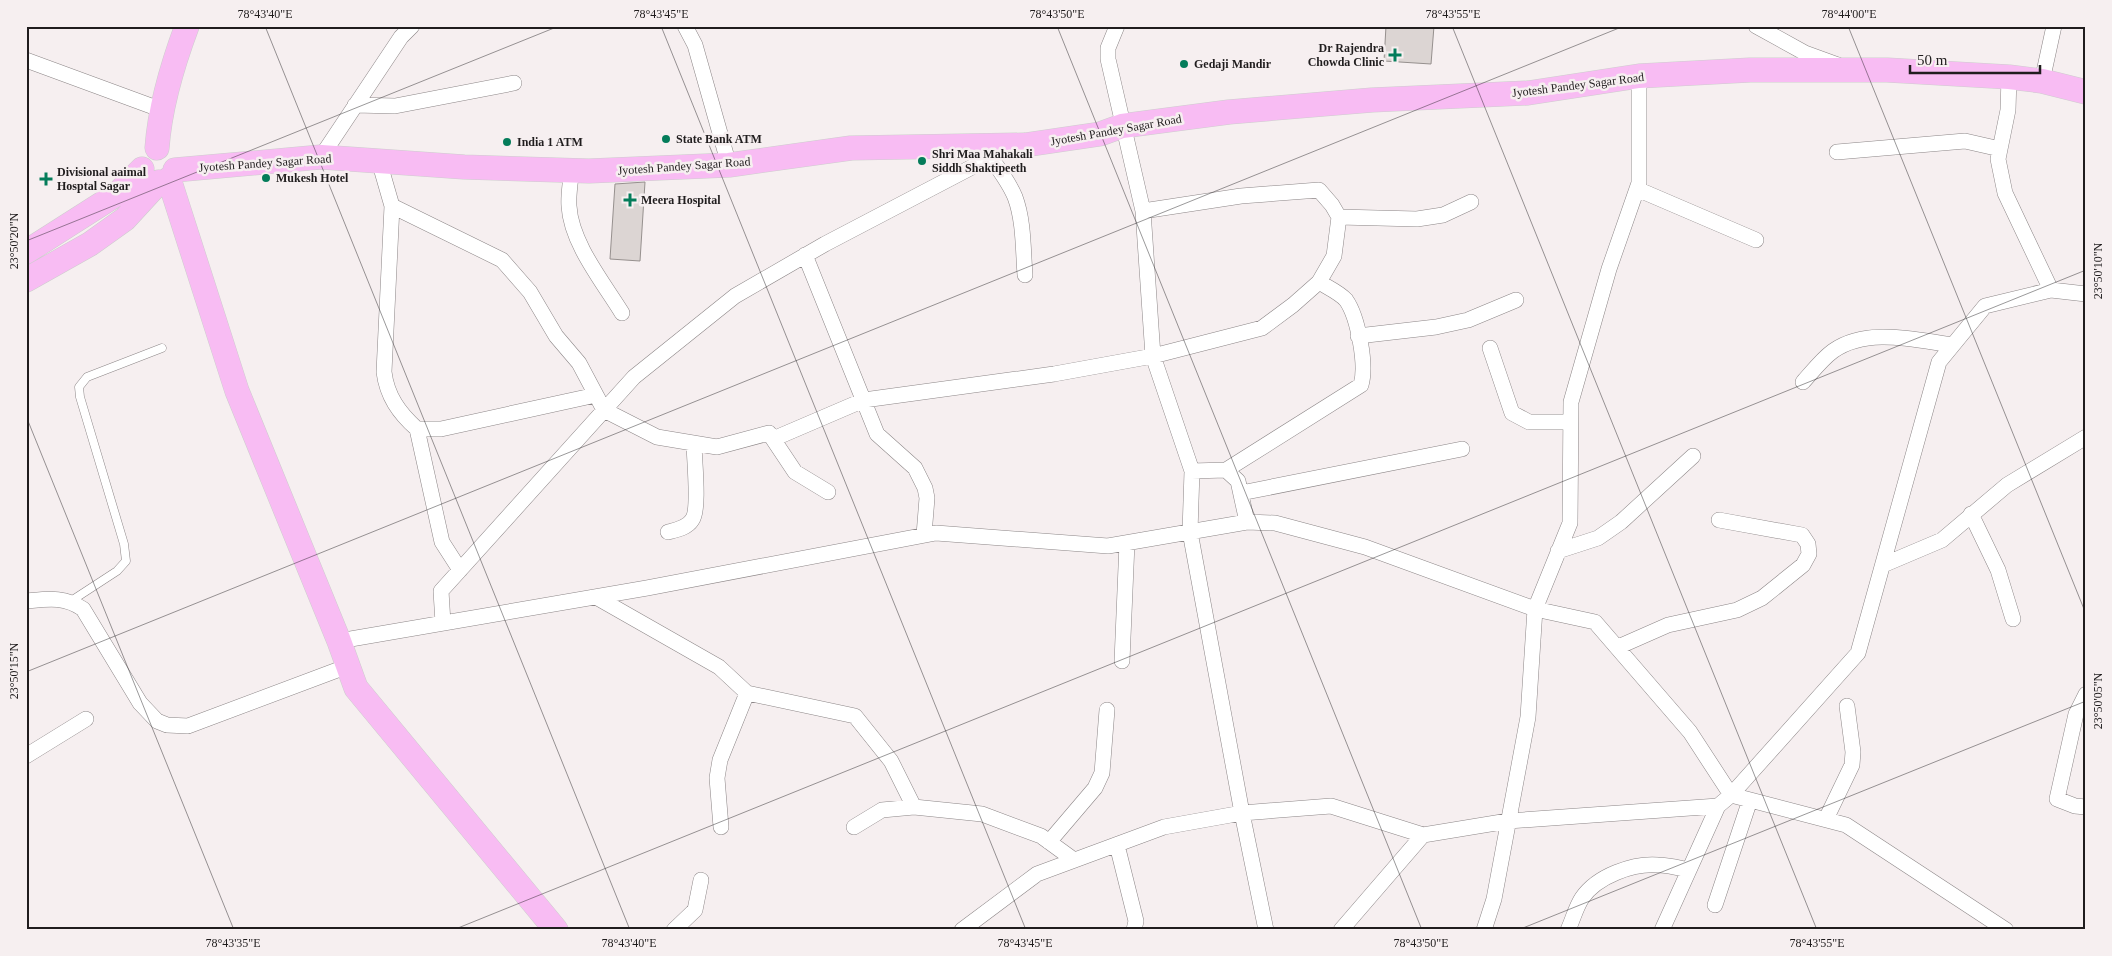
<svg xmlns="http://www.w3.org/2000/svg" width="2112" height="956" font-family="Georgia,serif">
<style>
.building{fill:#dcd5d3;stroke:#96908e}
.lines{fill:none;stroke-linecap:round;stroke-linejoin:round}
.service-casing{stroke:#8c8687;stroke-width:9}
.minor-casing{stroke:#8c8687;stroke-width:16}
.primary-casing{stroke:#cecdce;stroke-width:25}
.service{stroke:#fff;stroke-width:8}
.minor{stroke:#fff;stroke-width:15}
.primary{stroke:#f8bcf3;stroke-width:24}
.ticks{fill:none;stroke:#201d1e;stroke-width:1;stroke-opacity:0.45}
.poi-dot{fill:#047c5a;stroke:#f6eff0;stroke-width:2}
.labels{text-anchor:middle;stroke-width:5;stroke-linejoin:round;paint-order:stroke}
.poi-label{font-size:12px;font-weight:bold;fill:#201d1e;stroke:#f6eff0;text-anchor:start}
.street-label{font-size:12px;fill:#201d1e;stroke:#f6eff0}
.neatline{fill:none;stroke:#201d1e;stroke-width:2}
.ticks-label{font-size:12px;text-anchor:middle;fill:#201d1e}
</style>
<rect width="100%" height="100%" fill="#f6eff0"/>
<path class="building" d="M 1386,26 L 1434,26 L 1431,64 L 1384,61 Z
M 645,182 L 640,261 L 610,259 L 615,184 Z"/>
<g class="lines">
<defs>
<path id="service" d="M 71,601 L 117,571 L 126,561 L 124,544 L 80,397 L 79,387 L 87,377 L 162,348"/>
<path id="minor" d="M 685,26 L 695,45 L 729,165
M 1117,26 L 1108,48 L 1108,59 L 1143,211 L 1153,356 L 1192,471 L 1190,532 L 1242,813 L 1266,930
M 1756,26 L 1805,53 L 1838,65
M 26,60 L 162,110
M 2042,81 L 2054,26
M 355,105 L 395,106 L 514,83
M 1837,152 L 1965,141 L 2000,149
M 988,154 C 998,168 1009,182 1015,197 C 1024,221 1023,250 1025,275
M 321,157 L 401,37 L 412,26
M 379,161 L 392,206 L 502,260 L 530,292 L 556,336 L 579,363 L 604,410 L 657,437 L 717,447 L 769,433 L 795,472 L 828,492
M 571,171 C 571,182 568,194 569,206 C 571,243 603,282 622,313
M 1637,189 L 1756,240
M 392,206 L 384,372 C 387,396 399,413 417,429 L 441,429 L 596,395
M 1339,217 L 1417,219 L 1443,215 L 1471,202
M 805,255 L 877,434 L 915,468 L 925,488 L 927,498 L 924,535
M 2051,290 L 2086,294
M 1358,336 L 1436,327 L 1468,320 L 1516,300
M 1490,348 L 1512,413 L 1529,422 L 1570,422
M 1803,382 C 1812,372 1822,359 1833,351 C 1867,327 1915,340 1953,345
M 417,429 L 442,542 L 460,570
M 773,439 L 864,400 L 1054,374 L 1153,356 L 1262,328 L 1293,305 L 1319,282 L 1334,256 L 1339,217 L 1332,205 L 1319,190 L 1241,196 L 1143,211
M 1226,470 L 1361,385 C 1367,365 1358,317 1346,300 C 1340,293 1327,287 1319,282
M 1192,471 L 1226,470 L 1238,481 L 1247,522
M 1241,493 L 1462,449
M 1971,514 L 1998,570 L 2013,619
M 668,532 C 676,530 687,528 692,520 C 700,510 694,458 694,443
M 1558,551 L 1598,538 L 1621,522 L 1693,456
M 1883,565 L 1942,540 L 2007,485 L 2086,437
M 596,597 L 719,667 L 747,693 L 855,716 L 891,761 L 914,807
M 26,601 C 48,599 64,596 83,609 L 140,703 L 157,721 L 167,725 L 188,726 L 348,666
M 443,623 L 441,591 L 634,377 L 735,296 L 825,244 L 974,166 L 999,146
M 339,641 L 647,588 L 936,533 L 1108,546 L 1247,522 L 1275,523 L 1365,547 L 1535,609 L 1595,622 L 1690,732 L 1731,795 L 1846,825 L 2006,930
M 1618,647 L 1668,625 L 1737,610 L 1762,598 L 1803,565 L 1809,554 L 1808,544 L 1802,535 L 1719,520
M 1122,661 L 1127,543
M 2086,694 L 2076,714 L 2057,799 L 2075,806 L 2086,807
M 26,756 L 86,719
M 1826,819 L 1852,765 L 1853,752 L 1847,706
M 721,827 L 717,778 L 720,760 L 747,693
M 854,827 L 882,810 L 914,807 L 982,814 L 1041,836 L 1074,860
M 1049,842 L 1095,788 L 1102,773 L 1107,710
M 1117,845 L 1136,921 L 1134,930
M 1715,905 L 1750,800
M 674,930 L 695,910 L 701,880
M 962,930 L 1037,874 L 1164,827 L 1242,813 L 1331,806 L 1423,835 L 1508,821 L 1718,806 L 1731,795 L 1858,653 L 1939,362 L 1985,306 L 2051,290 L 2005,193 L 1998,159 L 2008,110 L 2009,77
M 1341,930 L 1423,835
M 1484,930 L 1494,899 L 1528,717 L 1535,609 L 1570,523 L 1571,402 L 1609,269 L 1639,183 L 1639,76
M 1568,930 C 1573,919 1576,907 1582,898 C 1597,876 1633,863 1658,865 C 1668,865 1679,868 1689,870
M 1662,930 L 1718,806"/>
<path id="primary" d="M 157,148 C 160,106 172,66 187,26
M 175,170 L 321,157 L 464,167 L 589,171 L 729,165 L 851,148 L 1025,145 L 1100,134 L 1122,126 L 1229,112 L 1372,100 L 1528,93 L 1639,76 L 1750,70 L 1887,70 L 2009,77 L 2042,81 L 2086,92
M 169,179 L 237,391 L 339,641 L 356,688 L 556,930
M 26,252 L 117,194 L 142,169
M 26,280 L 90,244 L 125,219 L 159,182"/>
</defs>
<use href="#service" class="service-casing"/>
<use href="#minor" class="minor-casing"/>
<use href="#primary" class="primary-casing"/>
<use href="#service" class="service"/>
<use href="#minor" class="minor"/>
<use href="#primary" class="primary"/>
</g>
<path class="ticks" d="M 265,26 L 630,930M 661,26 L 1026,930M 1057,26 L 1422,930M 1452,26 L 1817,930M 1848,26 L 2086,614M 26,241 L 559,26M 26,416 L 234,930M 26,672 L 1624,26M 453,930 L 2086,270M 1518,930 L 2086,701"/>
<g class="poi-dot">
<path d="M1392.5 47.5h5v5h5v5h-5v5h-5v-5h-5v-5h5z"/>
<circle cx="1184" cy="64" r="5"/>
<circle cx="666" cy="139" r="5"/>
<circle cx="507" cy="142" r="5"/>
<circle cx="922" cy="161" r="5"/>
<circle cx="266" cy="178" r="5"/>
<path d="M43.5 171.5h5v5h5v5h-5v5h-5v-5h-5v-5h5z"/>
<path d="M627.5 192.5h5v5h5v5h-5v5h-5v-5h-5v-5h5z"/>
</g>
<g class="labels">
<g class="poi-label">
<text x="1384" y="52" text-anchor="end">Dr Rajendra<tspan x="1384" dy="14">Chowda Clinic</tspan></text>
<text x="1194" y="68">Gedaji Mandir</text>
<text x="676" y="143">State Bank ATM</text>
<text x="517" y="146">India 1 ATM</text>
<text x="932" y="158">Shri Maa Mahakali<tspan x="932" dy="14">Siddh Shaktipeeth</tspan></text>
<text x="57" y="176">Divisional aaimal<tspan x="57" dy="14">Hosptal Sagar</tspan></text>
<text x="276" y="182">Mukesh Hotel</text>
<text x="641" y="204">Meera Hospital</text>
</g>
<g class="street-label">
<text transform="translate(1578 85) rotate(-7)" y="4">Jyotesh Pandey Sagar Road</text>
<text transform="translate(1116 130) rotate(-10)" y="4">Jyotesh Pandey Sagar Road</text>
<text transform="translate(265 163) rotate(-4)" y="4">Jyotesh Pandey Sagar Road</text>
<text transform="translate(684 166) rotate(-4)" y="4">Jyotesh Pandey Sagar Road</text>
</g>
</g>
<rect width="2112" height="956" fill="none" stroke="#f6eff0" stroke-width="55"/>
<path d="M1910 65v8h130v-8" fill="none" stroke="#201d1e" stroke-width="2.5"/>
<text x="1917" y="65" font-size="15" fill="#201d1e" stroke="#f6eff0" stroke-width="4" paint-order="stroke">50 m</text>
<rect x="28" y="28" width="2056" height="900" class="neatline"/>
<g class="ticks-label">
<text x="265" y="18">78°43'40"E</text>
<text x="661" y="18">78°43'45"E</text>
<text x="1057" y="18">78°43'50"E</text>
<text x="1453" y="18">78°43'55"E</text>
<text x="1849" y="18">78°44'00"E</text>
<text transform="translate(14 241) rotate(-90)" y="4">23°50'20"N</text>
<text transform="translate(2098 271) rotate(-90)" y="4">23°50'10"N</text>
<text transform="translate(14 671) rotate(-90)" y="4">23°50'15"N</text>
<text transform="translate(2098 701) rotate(-90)" y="4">23°50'05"N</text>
<text x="233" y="947">78°43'35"E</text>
<text x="629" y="947">78°43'40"E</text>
<text x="1025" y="947">78°43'45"E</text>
<text x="1421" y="947">78°43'50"E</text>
<text x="1817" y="947">78°43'55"E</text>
</g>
</svg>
